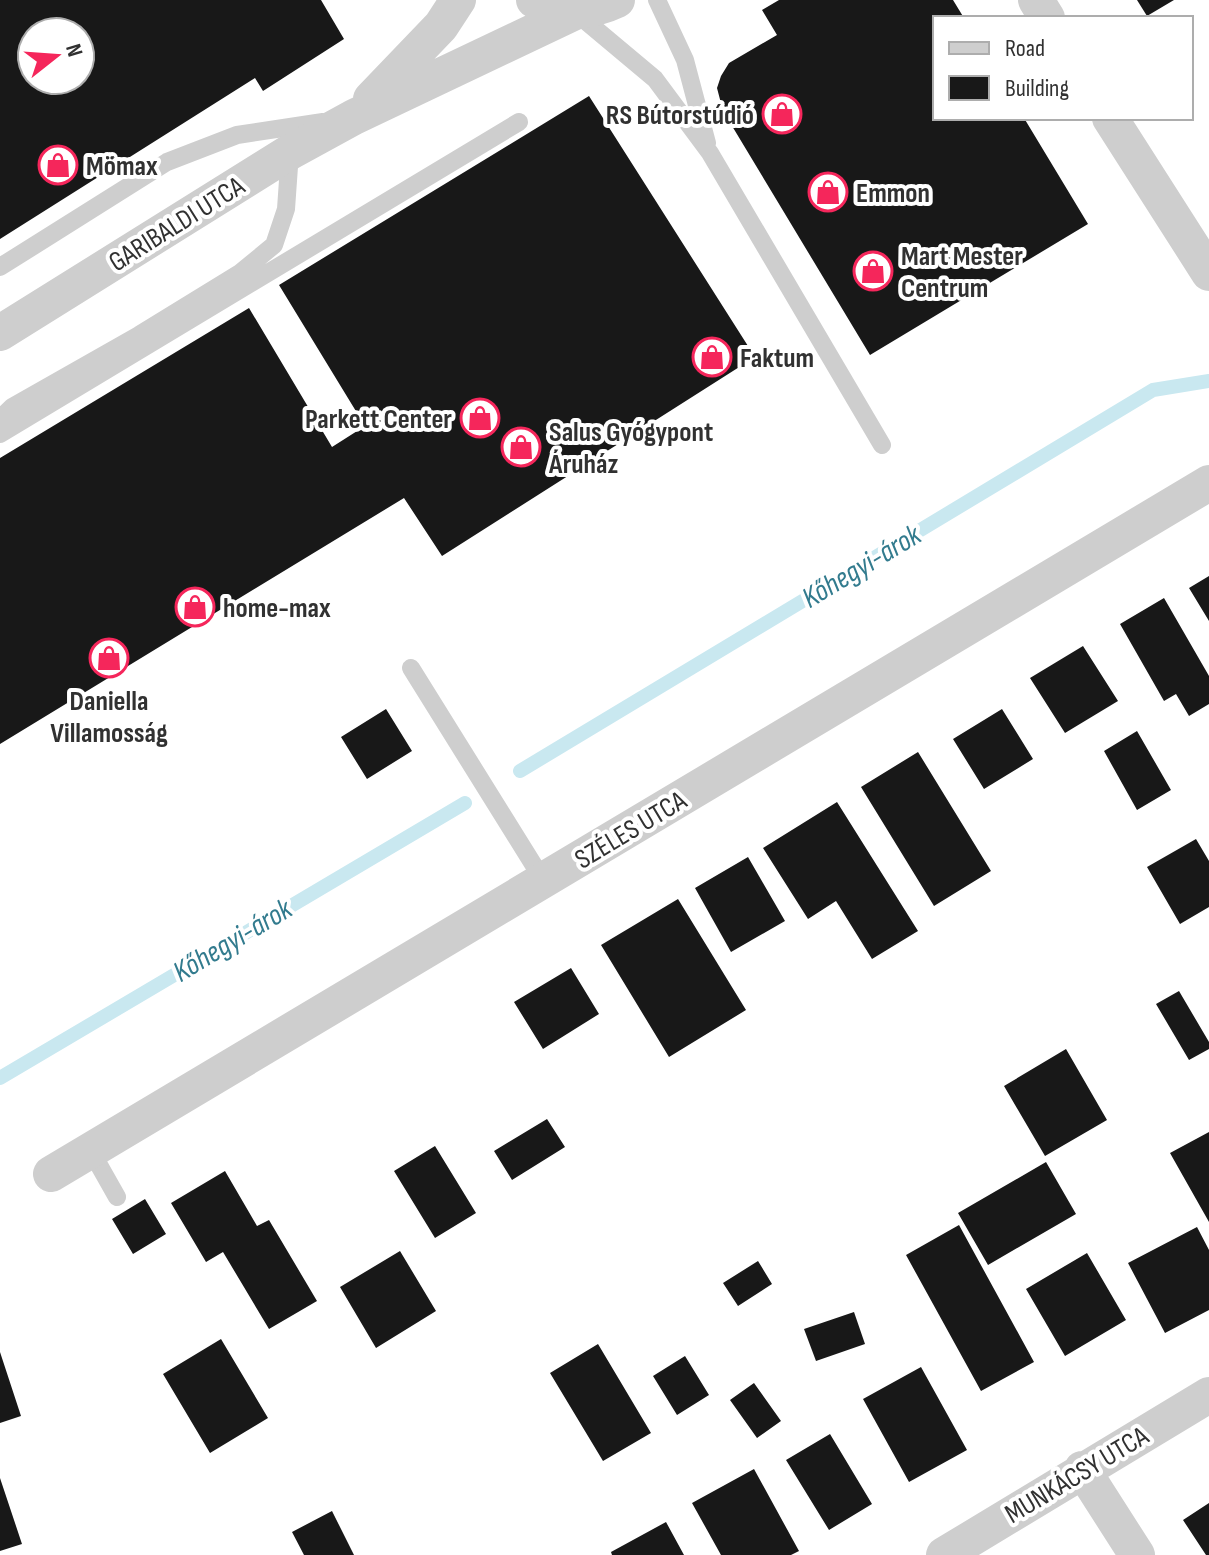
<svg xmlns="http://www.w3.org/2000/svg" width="1209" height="1555" font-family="'Sofia Sans Condensed',sans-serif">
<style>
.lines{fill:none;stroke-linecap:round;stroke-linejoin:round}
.stream{stroke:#c9e8f0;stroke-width:14}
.building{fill:#181818;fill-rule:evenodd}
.lane{stroke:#cecece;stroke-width:18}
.street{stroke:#cecece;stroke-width:36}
.labels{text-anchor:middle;stroke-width:8;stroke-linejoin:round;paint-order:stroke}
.poi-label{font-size:28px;font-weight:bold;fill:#313131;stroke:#fff;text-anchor:start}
.street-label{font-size:28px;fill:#313131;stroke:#fff}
.water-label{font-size:30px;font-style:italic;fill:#327b8e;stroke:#fff}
</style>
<rect width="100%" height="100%" fill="#fff"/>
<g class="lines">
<path class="stream" d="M 520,771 L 1153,390 L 1209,381
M 0,1078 L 465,803"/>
</g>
<path class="building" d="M 0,0 L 321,0 L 344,39 L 263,91 L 255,78 L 0,239 ZM 32,32 L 80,32 L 80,80 L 32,80 Z
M 779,0 L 953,0 L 964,18 L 935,18 L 935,118 L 1024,118 L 1088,224 L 870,355 L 723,111 L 717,88 L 721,76 L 729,63 L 777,35 L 762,10 Z
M 1137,0 L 1174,0 L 1147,16 Z
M 589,96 L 755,357 L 442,556 L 404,498 L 0,744 L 0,458 L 249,308 L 332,447 L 365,426 L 279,285 Z
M 1209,576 L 1209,621 L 1189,588 Z
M 1164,598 L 1209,676 L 1209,704 L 1189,716 L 1176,694 L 1164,701 L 1120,624 Z
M 1083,646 L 1118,701 L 1065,733 L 1030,678 Z
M 386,709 L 412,751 L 367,779 L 341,737 Z
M 1002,709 L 1033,759 L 984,789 L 953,739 Z
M 1137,731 L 1171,790 L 1137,810 L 1104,751 Z
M 918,752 L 991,871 L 934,906 L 861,787 Z
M 837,802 L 918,931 L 872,959 L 836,901 L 808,919 L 763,848 Z
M 1196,839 L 1209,861 L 1209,907 L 1180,924 L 1147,867 Z
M 748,857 L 785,921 L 731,952 L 695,888 Z
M 678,899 L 746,1010 L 669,1057 L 601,945 Z
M 571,968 L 599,1014 L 543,1049 L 514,1002 Z
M 1179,991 L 1209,1042 L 1209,1049 L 1189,1060 L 1156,1004 Z
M 1066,1049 L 1107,1120 L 1045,1156 L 1004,1086 Z
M 547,1119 L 565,1147 L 512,1180 L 494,1151 Z
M 1209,1132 L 1209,1222 L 1170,1153 Z
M 435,1146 L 476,1213 L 435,1238 L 394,1171 Z
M 1046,1162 L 1076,1214 L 988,1265 L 958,1213 Z
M 225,1171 L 257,1226 L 269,1220 L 317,1301 L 269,1329 L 223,1252 L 206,1262 L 171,1203 Z
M 145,1199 L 166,1234 L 133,1254 L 112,1219 Z
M 959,1225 L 1034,1362 L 981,1391 L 906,1255 Z
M 1197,1227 L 1209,1250 L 1209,1310 L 1165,1333 L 1128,1263 Z
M 400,1251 L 436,1311 L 376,1348 L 340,1287 Z
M 1087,1253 L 1126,1320 L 1065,1356 L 1026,1289 Z
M 758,1261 L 772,1284 L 738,1306 L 723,1283 Z
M 854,1312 L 865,1344 L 816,1361 L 804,1329 Z
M 221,1339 L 268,1418 L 210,1453 L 163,1374 Z
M 598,1344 L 651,1433 L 603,1461 L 550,1373 Z
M 0,1352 L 21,1416 L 0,1423 Z
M 685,1356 L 709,1395 L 677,1415 L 653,1376 Z
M 921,1367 L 967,1450 L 909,1482 L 863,1399 Z
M 754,1383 L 781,1421 L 757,1438 L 730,1400 Z
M 830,1434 L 872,1504 L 829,1530 L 786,1460 Z
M 754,1469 L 799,1551 L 791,1555 L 721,1555 L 692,1503 Z
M 0,1478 L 22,1544 L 0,1551 Z
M 1209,1503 L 1209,1555 L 1206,1555 L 1183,1520 Z
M 332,1511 L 354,1555 L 304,1555 L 292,1532 Z
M 666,1522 L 684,1555 L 612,1555 L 611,1552 Z"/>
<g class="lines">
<path class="lane" d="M 657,0 L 685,60 L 707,143
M 575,12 L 655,79 L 710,153 L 882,445
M 0,267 L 167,162 L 237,135 L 323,122
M 0,419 L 12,407 L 139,335 L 240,273 L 274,245 L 286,209 L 290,152
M 0,434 L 519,122
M 411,668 L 543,880
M 91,1151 L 117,1197"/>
<path class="street" d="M 534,0 C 560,15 590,13 617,0
M 1036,0 L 1047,18
M 371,99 L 441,26 L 458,0
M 1110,118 L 1209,273
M 0,333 L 290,152 L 354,117 L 575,12
M 51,1174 L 1209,483
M 1082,1469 L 1137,1555
M 944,1555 L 1209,1395"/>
</g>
<defs>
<symbol id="shop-ring" viewBox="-11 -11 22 22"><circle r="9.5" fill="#fff" stroke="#f5265b" stroke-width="1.5"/><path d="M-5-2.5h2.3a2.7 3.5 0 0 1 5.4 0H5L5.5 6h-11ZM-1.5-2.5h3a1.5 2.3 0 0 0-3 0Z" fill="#f5265b"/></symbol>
</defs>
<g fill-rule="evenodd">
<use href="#shop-ring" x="760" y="92" width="44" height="44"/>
<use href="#shop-ring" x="36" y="143" width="44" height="44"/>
<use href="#shop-ring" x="806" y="170" width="44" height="44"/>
<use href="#shop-ring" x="851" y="249" width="44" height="44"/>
<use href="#shop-ring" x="690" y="335" width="44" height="44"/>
<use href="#shop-ring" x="458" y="396" width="44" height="44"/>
<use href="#shop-ring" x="499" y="425" width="44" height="44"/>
<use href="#shop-ring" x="173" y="585" width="44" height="44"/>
<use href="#shop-ring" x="87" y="636" width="44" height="44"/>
</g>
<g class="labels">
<g class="poi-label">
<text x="754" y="124" text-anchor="end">RS Bútorstúdió</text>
<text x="86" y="175">Mömax</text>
<text x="856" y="202">Emmon</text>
<text x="901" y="265">Mart Mester<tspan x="901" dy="32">Centrum</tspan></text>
<text x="740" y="367">Faktum</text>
<text x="452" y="428" text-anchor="end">Parkett Center</text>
<text x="549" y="441">Salus Gyógypont<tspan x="549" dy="32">Áruház</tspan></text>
<text x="223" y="617">home-max</text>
<text x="109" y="710" text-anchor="middle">Daniella<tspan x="109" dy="32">Villamosság</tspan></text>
</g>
<g class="street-label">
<text transform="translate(176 223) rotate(-32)" y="10">GARIBALDI UTCA</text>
<text transform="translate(630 829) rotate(-31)" y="10">SZÉLES UTCA</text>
<text transform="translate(1076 1474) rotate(-31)" y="10">MUNKÁCSY UTCA</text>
</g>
<g class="water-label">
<text transform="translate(861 566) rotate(-31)" y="10">Kőhegyi-árok</text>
<text transform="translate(232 940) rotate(-31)" y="10">Kőhegyi-árok</text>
</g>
</g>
<rect x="933" y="16" width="260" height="104" fill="#ffffff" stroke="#adadad" stroke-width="2"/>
<rect x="949" y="42" width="40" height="12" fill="#cecece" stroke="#adadad" stroke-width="2"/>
<text x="1005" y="56" font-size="24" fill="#313131">Road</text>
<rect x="949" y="76" width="40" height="24" fill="#181818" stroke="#adadad" stroke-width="2"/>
<text x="1005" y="96" font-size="24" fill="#313131">Building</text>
<g transform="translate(56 56) rotate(73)"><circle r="38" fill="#ffffff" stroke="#adadad" stroke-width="2"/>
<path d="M0-6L14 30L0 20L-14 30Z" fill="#f5265b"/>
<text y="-12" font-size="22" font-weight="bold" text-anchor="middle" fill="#313131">N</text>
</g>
</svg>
